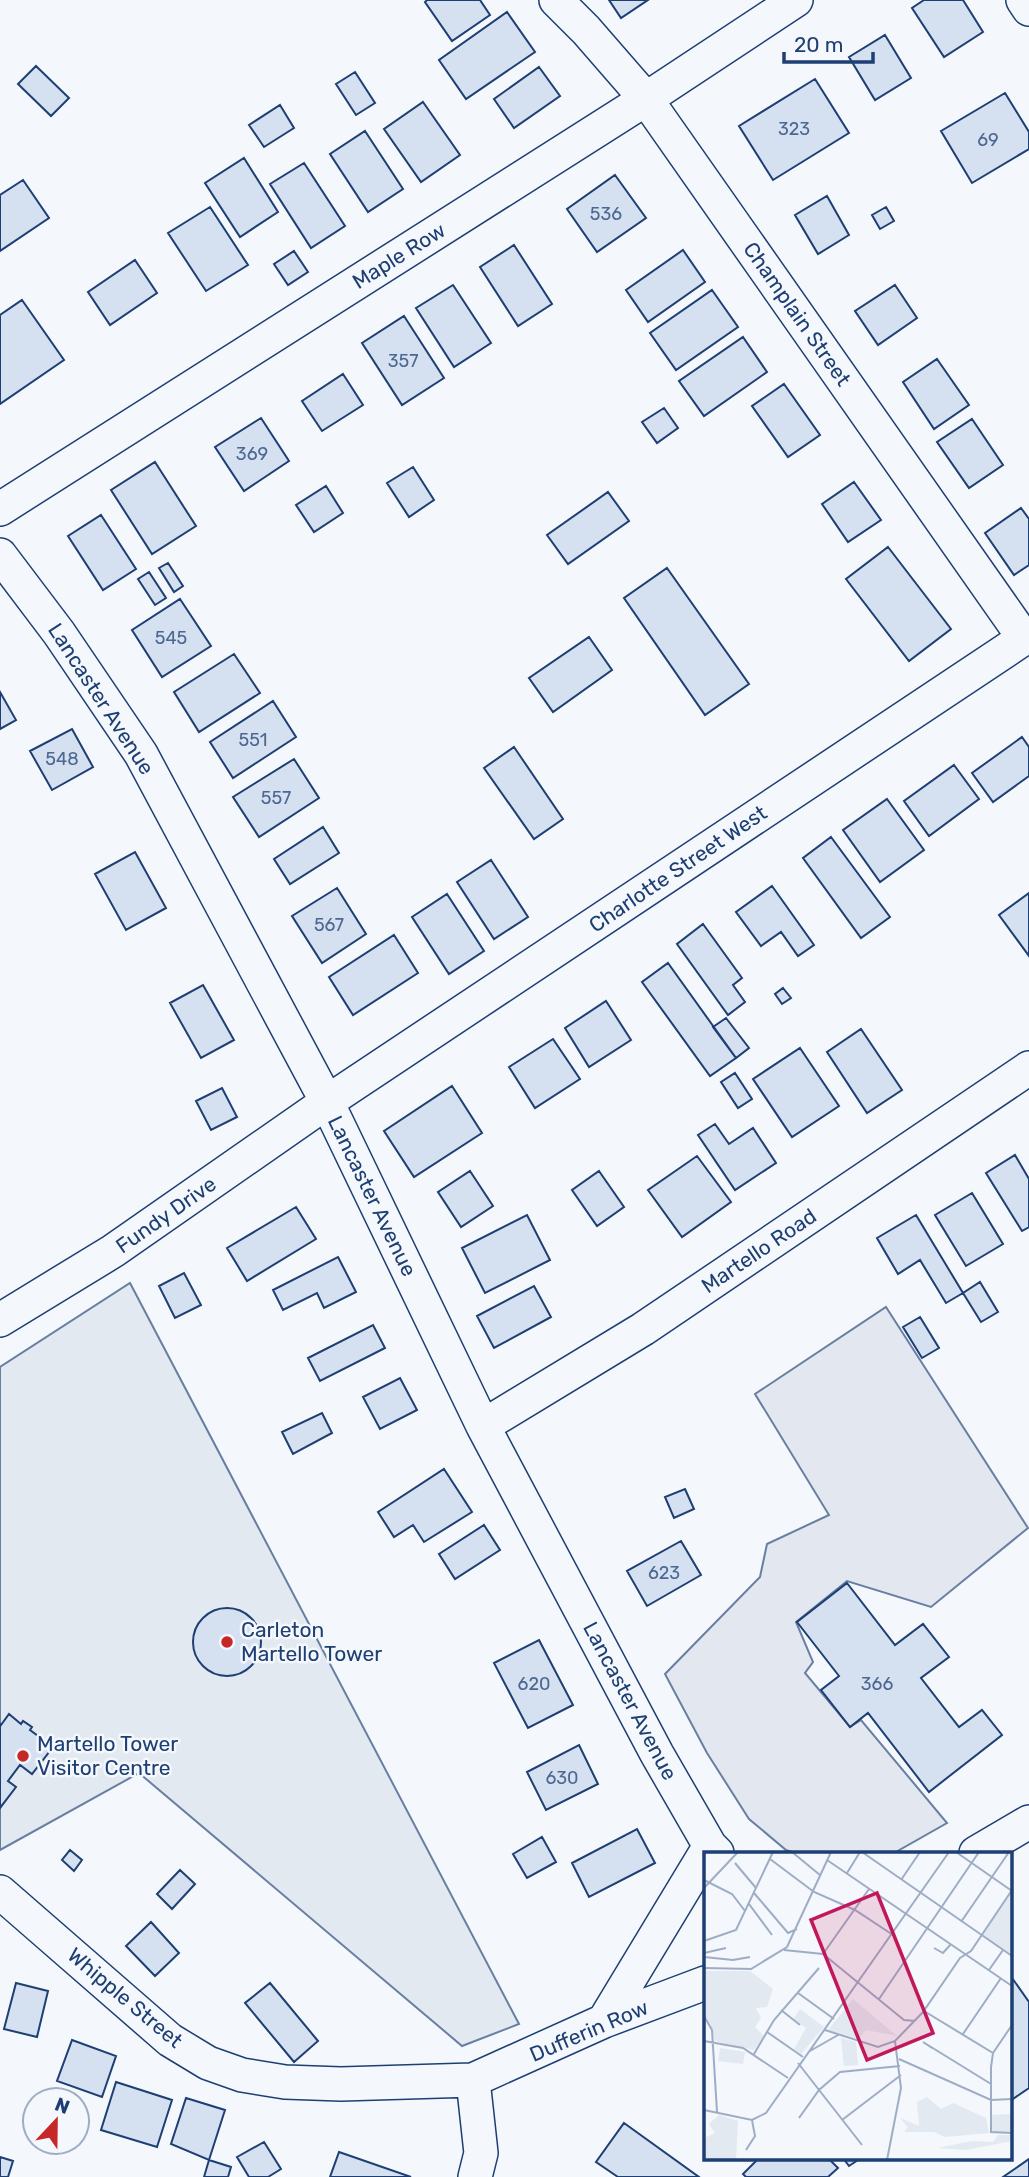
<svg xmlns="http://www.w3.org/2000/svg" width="1029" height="2177" font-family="Rubik,sans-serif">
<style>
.green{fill:#e3e9f0;stroke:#687fa3;stroke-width:2}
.parking{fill:#e3e8f0;stroke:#687fa3;stroke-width:2}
.building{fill:#d5e0f0;stroke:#1d3f73;stroke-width:2}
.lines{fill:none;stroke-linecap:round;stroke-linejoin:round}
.minor-casing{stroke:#1d3f73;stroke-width:36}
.minor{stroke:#f4f7fb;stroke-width:33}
.poi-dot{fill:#c62828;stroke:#f4f7fb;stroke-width:2.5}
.labels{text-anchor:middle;stroke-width:5;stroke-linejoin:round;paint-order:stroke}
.number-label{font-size:18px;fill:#4b6792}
.street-label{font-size:21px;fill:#1d3f73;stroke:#f4f7fb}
.poi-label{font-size:21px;fill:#1d3f73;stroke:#f4f7fb;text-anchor:start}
.inset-road{fill:none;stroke:#9eadc5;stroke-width:2}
.view{fill:#c2185b;fill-opacity:0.15;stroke:#c2185b;stroke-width:3.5}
.inset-edge{fill:none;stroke:#1d3f73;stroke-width:3.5}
</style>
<rect width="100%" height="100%" fill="#f4f7fb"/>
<path class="green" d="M 130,1283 L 519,2024 L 462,2046 L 139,1773 L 0,1850 L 0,1367 Z"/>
<path class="parking" d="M 886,1307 L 1028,1528 L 931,1607 L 847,1581 L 796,1622 L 813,1662 L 805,1673 L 850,1727 L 861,1720 L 947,1823 L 894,1853 L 795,1853 L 786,1850 L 749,1819 L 707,1753 L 665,1674 L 760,1577 L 767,1544 L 829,1515 L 755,1394 Z"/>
<path class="building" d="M 427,0 L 480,0 L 490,15 L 452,41 L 425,2 Z
M 609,0 L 648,0 L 621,18 Z
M 924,0 L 963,0 L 983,32 L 944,57 L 912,8 Z
M 507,12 L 535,52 L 466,99 L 439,60 Z
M 885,35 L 911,78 L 875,100 L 849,57 Z
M 36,66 L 69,98 L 51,116 L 18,84 Z
M 539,67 L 560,96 L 514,128 L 494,99 Z
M 355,72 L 375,103 L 356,115 L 336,84 Z
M 815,79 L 849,133 L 773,180 L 739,126 Z
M 1005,93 L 1029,132 L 1029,149 L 972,183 L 941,131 Z
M 423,102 L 460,155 L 421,182 L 384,129 Z
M 280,105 L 294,128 L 264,147 L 249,125 Z
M 365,131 L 403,189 L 368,212 L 330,154 Z
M 244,158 L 278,212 L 240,237 L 205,183 Z
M 304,163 L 345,226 L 311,248 L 270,184 Z
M 615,175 L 646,218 L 597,252 L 567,209 Z
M 23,180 L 49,218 L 0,251 L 0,195 Z
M 827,196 L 849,235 L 818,254 L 795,215 Z
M 210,207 L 248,265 L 206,291 L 168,233 Z
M 886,207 L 894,221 L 880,229 L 872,215 Z
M 514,245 L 552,304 L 518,326 L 480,267 Z
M 683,250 L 705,282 L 648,322 L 626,290 Z
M 294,251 L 308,272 L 288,285 L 274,264 Z
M 135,260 L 157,293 L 110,325 L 88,292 Z
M 453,285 L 491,343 L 454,367 L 416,308 Z
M 895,285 L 917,318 L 878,345 L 855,311 Z
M 712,290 L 738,327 L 676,370 L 650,333 Z
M 22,300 L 64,360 L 0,404 L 0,315 Z
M 404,316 L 444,378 L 402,405 L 362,343 Z
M 743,337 L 767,372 L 704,416 L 679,381 Z
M 937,359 L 969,405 L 934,429 L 903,382 Z
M 343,374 L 363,405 L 322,431 L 302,401 Z
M 784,384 L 820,435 L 788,457 L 752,406 Z
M 664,408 L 678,428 L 657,443 L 642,422 Z
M 261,418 L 289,461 L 244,491 L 215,447 Z
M 972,419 L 1003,465 L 969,488 L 937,442 Z
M 155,462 L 196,526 L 152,554 L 111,490 Z
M 413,467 L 434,500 L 409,517 L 387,483 Z
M 854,482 L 881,520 L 848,542 L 822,504 Z
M 326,486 L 343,513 L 314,532 L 296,505 Z
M 608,492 L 629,521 L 568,564 L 547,535 Z
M 1021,508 L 1029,519 L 1029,565 L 1014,575 L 985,533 Z
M 101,515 L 136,569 L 103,590 L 68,536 Z
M 888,547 L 951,629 L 909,661 L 846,579 Z
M 168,563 L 183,586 L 174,592 L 159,568 Z
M 667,568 L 749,684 L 705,715 L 624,598 Z
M 149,572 L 166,598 L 155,605 L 138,579 Z
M 180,599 L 211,646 L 162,677 L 132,630 Z
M 589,637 L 612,670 L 553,712 L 529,678 Z
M 234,654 L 260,693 L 199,732 L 174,692 Z
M 0,692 L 16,720 L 0,729 Z
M 273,701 L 296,737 L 233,778 L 210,742 Z
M 72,729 L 93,767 L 52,790 L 30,751 Z
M 1022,737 L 1029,747 L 1029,776 L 993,802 L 972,773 Z
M 514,747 L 563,819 L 534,839 L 484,768 Z
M 294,759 L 319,798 L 259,837 L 233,797 Z
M 954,765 L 979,799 L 929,836 L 904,801 Z
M 887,799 L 924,850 L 880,882 L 843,830 Z
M 323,827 L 339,853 L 290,884 L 274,859 Z
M 831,837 L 890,917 L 861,938 L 803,858 Z
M 135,852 L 166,908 L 126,930 L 95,874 Z
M 491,860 L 528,917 L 494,939 L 457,882 Z
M 772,886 L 814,945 L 798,956 L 781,932 L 761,946 L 736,912 Z
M 337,888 L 366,934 L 322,963 L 292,916 Z
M 1029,893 L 1029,956 L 999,915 Z
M 447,894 L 484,951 L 449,974 L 412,917 Z
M 703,924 L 742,978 L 733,985 L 745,1002 L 728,1015 L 677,944 Z
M 394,935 L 418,973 L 353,1015 L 329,977 Z
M 668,963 L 736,1058 L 710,1076 L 642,982 Z
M 203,985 L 234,1040 L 201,1058 L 170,1003 Z
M 783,988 L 791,998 L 782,1004 L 775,994 Z
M 606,1001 L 631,1040 L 589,1067 L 565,1028 Z
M 726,1018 L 749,1048 L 736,1058 L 713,1027 Z
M 861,1029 L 902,1090 L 867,1113 L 827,1052 Z
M 553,1039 L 580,1079 L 535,1108 L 509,1067 Z
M 800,1048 L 839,1106 L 792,1137 L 753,1079 Z
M 735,1073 L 752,1099 L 738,1108 L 721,1082 Z
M 452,1086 L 482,1133 L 414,1177 L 384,1131 Z
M 222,1088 L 237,1117 L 211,1130 L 196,1101 Z
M 715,1124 L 729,1144 L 753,1128 L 776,1163 L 735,1190 L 698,1135 Z
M 1015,1155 L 1029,1179 L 1029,1227 L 1022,1231 L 986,1173 Z
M 697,1156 L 731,1202 L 682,1237 L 648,1190 Z
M 470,1171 L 493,1206 L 461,1227 L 438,1192 Z
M 599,1171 L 624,1207 L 597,1226 L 572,1190 Z
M 972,1193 L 1003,1244 L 966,1266 L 935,1215 Z
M 296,1207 L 316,1239 L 247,1281 L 227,1248 Z
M 527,1215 L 550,1260 L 485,1293 L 462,1248 Z
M 916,1215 L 963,1293 L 946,1303 L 920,1260 L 898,1274 L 877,1238 Z
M 338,1257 L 356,1292 L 324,1308 L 317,1293 L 283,1310 L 273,1290 Z
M 184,1273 L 201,1305 L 175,1318 L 159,1286 Z
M 980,1282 L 998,1312 L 981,1322 L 963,1293 Z
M 534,1286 L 551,1317 L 494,1348 L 477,1316 Z
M 920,1317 L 939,1348 L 922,1358 L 903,1327 Z
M 373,1325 L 385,1348 L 320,1381 L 308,1358 Z
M 400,1378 L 417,1410 L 380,1429 L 363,1397 Z
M 322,1413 L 332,1433 L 293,1454 L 282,1432 Z
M 444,1469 L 472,1512 L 424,1542 L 413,1525 L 394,1537 L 378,1512 Z
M 685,1489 L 694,1509 L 674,1518 L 665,1497 Z
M 484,1525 L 500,1550 L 455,1579 L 439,1554 Z
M 681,1541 L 701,1575 L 647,1606 L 627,1571 Z
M 847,1583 L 895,1645 L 923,1624 L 949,1657 L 921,1678 L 959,1727 L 982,1710 L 1002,1735 L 929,1792 L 868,1713 L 850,1727 L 821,1690 L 839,1676 L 797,1622 Z
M193 1642a34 34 0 1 1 68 0a34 34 0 1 1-68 0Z
M 539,1640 L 573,1705 L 528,1728 L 494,1663 Z
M 9,1714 L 21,1724 L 23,1721 L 32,1727 L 30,1730 L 53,1747 L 32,1774 L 20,1765 L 8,1781 L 16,1787 L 0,1808 L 0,1724 L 1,1725 Z
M 579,1745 L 598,1784 L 546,1810 L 527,1772 Z
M 637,1829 L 655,1863 L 589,1897 L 572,1863 Z
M 542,1837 L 556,1862 L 527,1878 L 513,1854 Z
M 70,1850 L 82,1860 L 74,1871 L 62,1860 Z
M 180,1870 L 195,1884 L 172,1909 L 157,1894 Z
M 151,1922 L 179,1953 L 155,1976 L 126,1946 Z
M 1010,1975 L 1029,2002 L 1029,2088 L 1010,2101 Z
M 16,1983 L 48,1991 L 37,2037 L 4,2029 Z
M 270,1983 L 318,2041 L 294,2062 L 245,2003 Z
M 72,2040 L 116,2056 L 102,2097 L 57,2081 Z
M 116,2082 L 172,2100 L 157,2147 L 101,2130 Z
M 186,2098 L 225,2110 L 209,2160 L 171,2144 Z
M 624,2123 L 699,2177 L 618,2177 L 596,2162 Z
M 264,2142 L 281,2169 L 268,2177 L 249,2177 L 237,2157 Z
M 339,2152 L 411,2177 L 330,2177 Z
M 0,2157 L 13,2161 L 8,2177 L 0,2177 Z
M 759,2158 L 828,2158 L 838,2168 L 828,2177 L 746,2177 L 743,2174 Z
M 843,2158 L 861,2158 L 849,2166 Z
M 1029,2159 L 1029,2177 L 1003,2177 Z
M 209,2160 L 231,2167 L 228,2177 L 204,2177 Z"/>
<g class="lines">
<defs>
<path id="minor" d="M 556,0 L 586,30 L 646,99 L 1024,638
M 1023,0 L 1029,9
M 0,509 L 646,99 L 796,0
M 0,555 L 59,633 L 141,754 L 327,1102 L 483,1426 L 657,1754 L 710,1846 L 717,1853
M 0,1320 L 113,1251 L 327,1102 L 1029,635
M 483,1426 L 643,1329 L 1029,1068
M 976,1853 L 1029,1822
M 0,1892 L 170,2040 L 208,2063 L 242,2075 L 285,2082 L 341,2084 L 473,2080 L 604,2021 L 705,1983
M 604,2021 L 705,1854
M 473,2080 L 481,2153 L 475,2177"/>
</defs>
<use href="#minor" class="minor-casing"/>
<use href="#minor" class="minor"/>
</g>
<g class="poi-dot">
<circle cx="227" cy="1642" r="7"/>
<circle cx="23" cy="1756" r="7"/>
</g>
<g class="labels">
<g class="number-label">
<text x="794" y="135">323</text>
<text x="988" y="146">69</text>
<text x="606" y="220">536</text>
<text x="403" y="367">357</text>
<text x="252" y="460">369</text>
<text x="171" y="644">545</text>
<text x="253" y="746">551</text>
<text x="62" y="765">548</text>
<text x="276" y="804">557</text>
<text x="329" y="931">567</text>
<text x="664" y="1579">623</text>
<text x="534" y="1690">620</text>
<text x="877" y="1690">366</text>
<text x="562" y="1784">630</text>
</g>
<g class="street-label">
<text transform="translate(399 256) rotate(-32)" y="7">Maple Row</text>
<text transform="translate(797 314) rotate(55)" y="7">Champlain Street</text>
<text transform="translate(101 699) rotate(57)" y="7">Lancaster Avenue</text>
<text transform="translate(678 869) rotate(-34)" y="7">Charlotte Street West</text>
<text transform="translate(372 1196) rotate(64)" y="7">Lancaster Avenue</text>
<text transform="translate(166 1215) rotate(-35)" y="7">Fundy Drive</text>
<text transform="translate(759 1251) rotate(-34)" y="7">Martello Road</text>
<text transform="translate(630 1701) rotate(62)" y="7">Lancaster Avenue</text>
<text transform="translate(125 1998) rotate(40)" y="7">Whipple Street</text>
<text transform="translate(589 2031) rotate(-23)" y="7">Dufferin Row</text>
</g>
<g class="poi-label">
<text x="241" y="1637">Carleton<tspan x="241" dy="24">Martello Tower</tspan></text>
<text x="37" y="1751">Martello Tower<tspan x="37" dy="24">Visitor Centre</tspan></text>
</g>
</g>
<g transform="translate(704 1852)">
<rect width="308" height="308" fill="#f4f7fb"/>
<path d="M 308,39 L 308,104 L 278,83 ZM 0,119 L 46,119 L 69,137 L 63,155 L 52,156 L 57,166 L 51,175 L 60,184 L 50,198 L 11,189 L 0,160 ZM 149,147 L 193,184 L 162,178 L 154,187 L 124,178 ZM 96,157 L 120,175 L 97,202 L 90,197 L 102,176 L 89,167 ZM 137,186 L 152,190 L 154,213 L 140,214 ZM 16,196 L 41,200 L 39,212 L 14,209 ZM 223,245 L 237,257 L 249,251 L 282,266 L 285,281 L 241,285 L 230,280 L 200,280 L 204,275 L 196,266 L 215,274 L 213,250 ZM 308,262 L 308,281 L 287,280 L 287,263 ZM 15,263 L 34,269 L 32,308 L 0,308 L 0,286 L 11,281 L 5,272 ZM 294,283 L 308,283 L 308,289 L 262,298 L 234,296 L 268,289 L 289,290 Z" fill="#e3e9f0"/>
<path class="inset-road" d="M 88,0 L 116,23M 158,0 L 308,104M 252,0 L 308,39M 66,7 L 110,40 L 151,58 L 189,83M 123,8 L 308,134M 31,11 L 52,36M 143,21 L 156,0M 0,28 L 28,42 L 41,59M 197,28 L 216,0M 0,36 L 34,0M 50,41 L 84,81 L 93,77M 45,52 L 68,83M 257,70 L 305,0M 0,89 L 32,78 L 69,0M 230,96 L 239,101 L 247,92M 80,98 L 119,102 L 200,168 L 211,169M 0,101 L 22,96M 119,102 L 165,37M 0,105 L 29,108 L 46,105M 0,116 L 47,117 L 83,95 L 127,0M 285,118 L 299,98M 94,141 L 130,167M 175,147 L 275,0M 77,158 L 96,173M 220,159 L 289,201M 0,164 L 8,178 L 13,260M 308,173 L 289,201 L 287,215 L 287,280 L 308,281M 121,178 L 174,195 L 191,189 L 219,160 L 256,106 L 267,99 L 308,38M 63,180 L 99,205M 259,182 L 297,126M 0,189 L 39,196 L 84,226M 228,196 L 219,190 L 287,232M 106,199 L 134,183M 50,202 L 70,168 L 115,116M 195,207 L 287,248 L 308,247M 94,211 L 158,293M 0,258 L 48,268 L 62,261 L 245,0M 95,266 L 115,238 L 136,220 L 196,214M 138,268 L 197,223M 42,298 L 51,284 L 48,268M 183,308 L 197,236 L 191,189"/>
<path class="view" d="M 173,41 L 229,181 L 163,208 L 107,68 Z"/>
<rect width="308" height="308" class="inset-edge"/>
</g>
<g transform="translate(56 2121) rotate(22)"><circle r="33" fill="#f4f7fb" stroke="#9eadc5" stroke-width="2"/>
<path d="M0-5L12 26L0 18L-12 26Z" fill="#c62828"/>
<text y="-10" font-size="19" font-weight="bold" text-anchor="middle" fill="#1d3f73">N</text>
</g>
<path d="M784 52v10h89v-10" fill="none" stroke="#1d3f73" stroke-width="3.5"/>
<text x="794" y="52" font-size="21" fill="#1d3f73" stroke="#f4f7fb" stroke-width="5" paint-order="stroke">20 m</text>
</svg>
